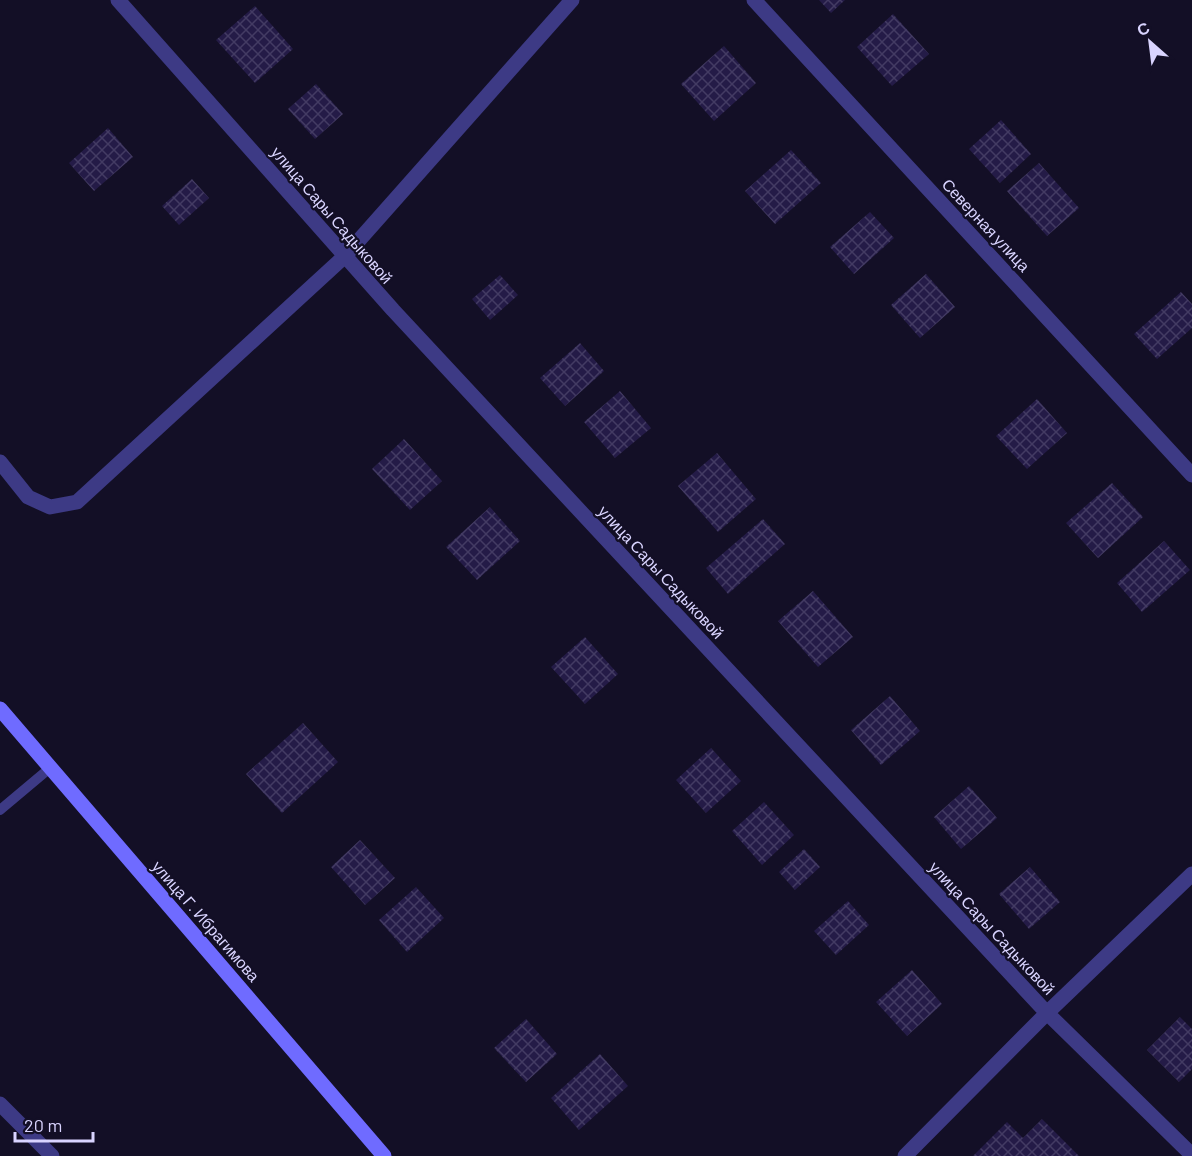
<svg xmlns="http://www.w3.org/2000/svg" width="1192" height="1156" font-family="Barlow,sans-serif">
<style>
.building{fill:url(#building-cross-hatch)}
.lines{fill:none;stroke-linecap:round;stroke-linejoin:round}
.lane{stroke:#3d3a85;stroke-width:10}
.street{stroke:#3d3a85;stroke-width:15}
.secondary{stroke:#6f6bff;stroke-width:15}
.labels{text-anchor:middle;stroke-width:4.5;stroke-linejoin:round;paint-order:stroke}
.street-label{font-size:16px;fill:#d9d4ff;stroke:#130f26}
</style>
<defs>
<pattern id="building-cross-hatch" width="8" height="8" patternUnits="userSpaceOnUse" patternTransform="scale(1.5)"><rect width="8" height="8" fill="#241b47"/><path d="M0 0l8 8M0 8l8-8" fill="none" stroke="#433b63"/></pattern>
</defs>
<rect width="100%" height="100%" fill="#130f26"/>
<path class="building" d="M 819,0 L 845,0 L 831,13 Z
M 255,6 L 293,49 L 255,83 L 216,40 Z
M 893,14 L 929,54 L 892,86 L 857,47 Z
M 724,46 L 756,83 L 714,121 L 681,84 Z
M 316,84 L 343,114 L 315,139 L 288,109 Z
M 1001,120 L 1031,154 L 1000,183 L 969,149 Z
M 108,128 L 133,157 L 94,191 L 69,163 Z
M 791,150 L 821,183 L 775,224 L 745,191 Z
M 1039,163 L 1079,208 L 1047,236 L 1007,191 Z
M 192,179 L 209,198 L 179,225 L 162,206 Z
M 870,212 L 894,238 L 854,274 L 830,247 Z
M 926,274 L 955,307 L 920,338 L 891,305 Z
M 500,275 L 518,295 L 490,320 L 472,299 Z
M 1181,292 L 1192,304 L 1192,328 L 1157,359 L 1134,334 Z
M 580,343 L 604,371 L 565,406 L 540,378 Z
M 620,391 L 651,428 L 615,458 L 584,422 Z
M 1037,399 L 1067,433 L 1027,469 L 996,436 Z
M 404,439 L 442,481 L 410,510 L 372,469 Z
M 717,453 L 756,499 L 718,532 L 678,486 Z
M 1112,483 L 1143,517 L 1098,558 L 1066,523 Z
M 490,507 L 520,541 L 477,580 L 446,547 Z
M 763,519 L 785,544 L 728,594 L 706,568 Z
M 1164,541 L 1190,570 L 1142,612 L 1117,583 Z
M 813,591 L 853,637 L 818,667 L 778,621 Z
M 585,637 L 618,674 L 585,704 L 551,667 Z
M 890,696 L 920,731 L 881,765 L 851,730 Z
M 303,723 L 338,762 L 282,813 L 246,774 Z
M 711,748 L 741,781 L 706,813 L 676,780 Z
M 969,786 L 997,818 L 961,849 L 934,817 Z
M 764,802 L 794,835 L 762,865 L 732,831 Z
M 360,840 L 395,878 L 365,905 L 331,867 Z
M 804,849 L 820,867 L 795,890 L 779,872 Z
M 1030,867 L 1060,902 L 1029,929 L 999,894 Z
M 416,887 L 444,918 L 407,952 L 379,920 Z
M 848,901 L 869,925 L 836,955 L 814,931 Z
M 912,970 L 942,1004 L 907,1036 L 876,1002 Z
M 1180,1017 L 1192,1029 L 1192,1069 L 1179,1082 L 1147,1050 Z
M 526,1019 L 557,1054 L 526,1082 L 494,1048 Z
M 600,1054 L 628,1086 L 579,1130 L 551,1098 Z
M 1042,1119 L 1079,1156 L 973,1156 L 1007,1122 L 1023,1138 Z"/>
<g class="lines">
<path class="lane" d="M 0,810 L 50,768"/>
<path class="street" d="M 118,0 L 393,310 L 1047,1013 L 1192,1155
M 754,0 L 1192,475
M 0,462 L 28,497 L 50,507 L 77,502 L 345,256 L 572,0
M 0,1104 L 52,1156
M 905,1156 L 1047,1013 L 1192,874"/>
<path class="secondary" d="M 0,709 L 384,1156"/>
</g>
<g class="labels">
<g class="street-label">
<text transform="translate(332 215) rotate(49)" y="6">улица Сары Садыковой</text>
<text transform="translate(986 225) rotate(47)" y="6">Северная улица</text>
<text transform="translate(661 572) rotate(47)" y="6">улица Сары Садыковой</text>
<text transform="translate(206 921) rotate(49)" y="6">улица Г. Ибрагимова</text>
<text transform="translate(992 928) rotate(47)" y="6">улица Сары Садыковой</text>
</g>
</g>
<g transform="translate(1150 42) rotate(332)" stroke="#130f26" stroke-width="4.5" paint-order="stroke">
<path d="M0-4.5L10 22L0 15L-10 22Z" fill="#d9d4ff"/>
<text y="-9" font-size="16" font-weight="bold" text-anchor="middle" fill="#d9d4ff">С</text>
</g>
<path d="M15 1132v9h78v-9" fill="none" stroke="#d9d4ff" stroke-width="3"/>
<text x="24" y="1132" font-size="18" fill="#d9d4ff" stroke="#130f26" stroke-width="4.5" paint-order="stroke">20 m</text>
</svg>
